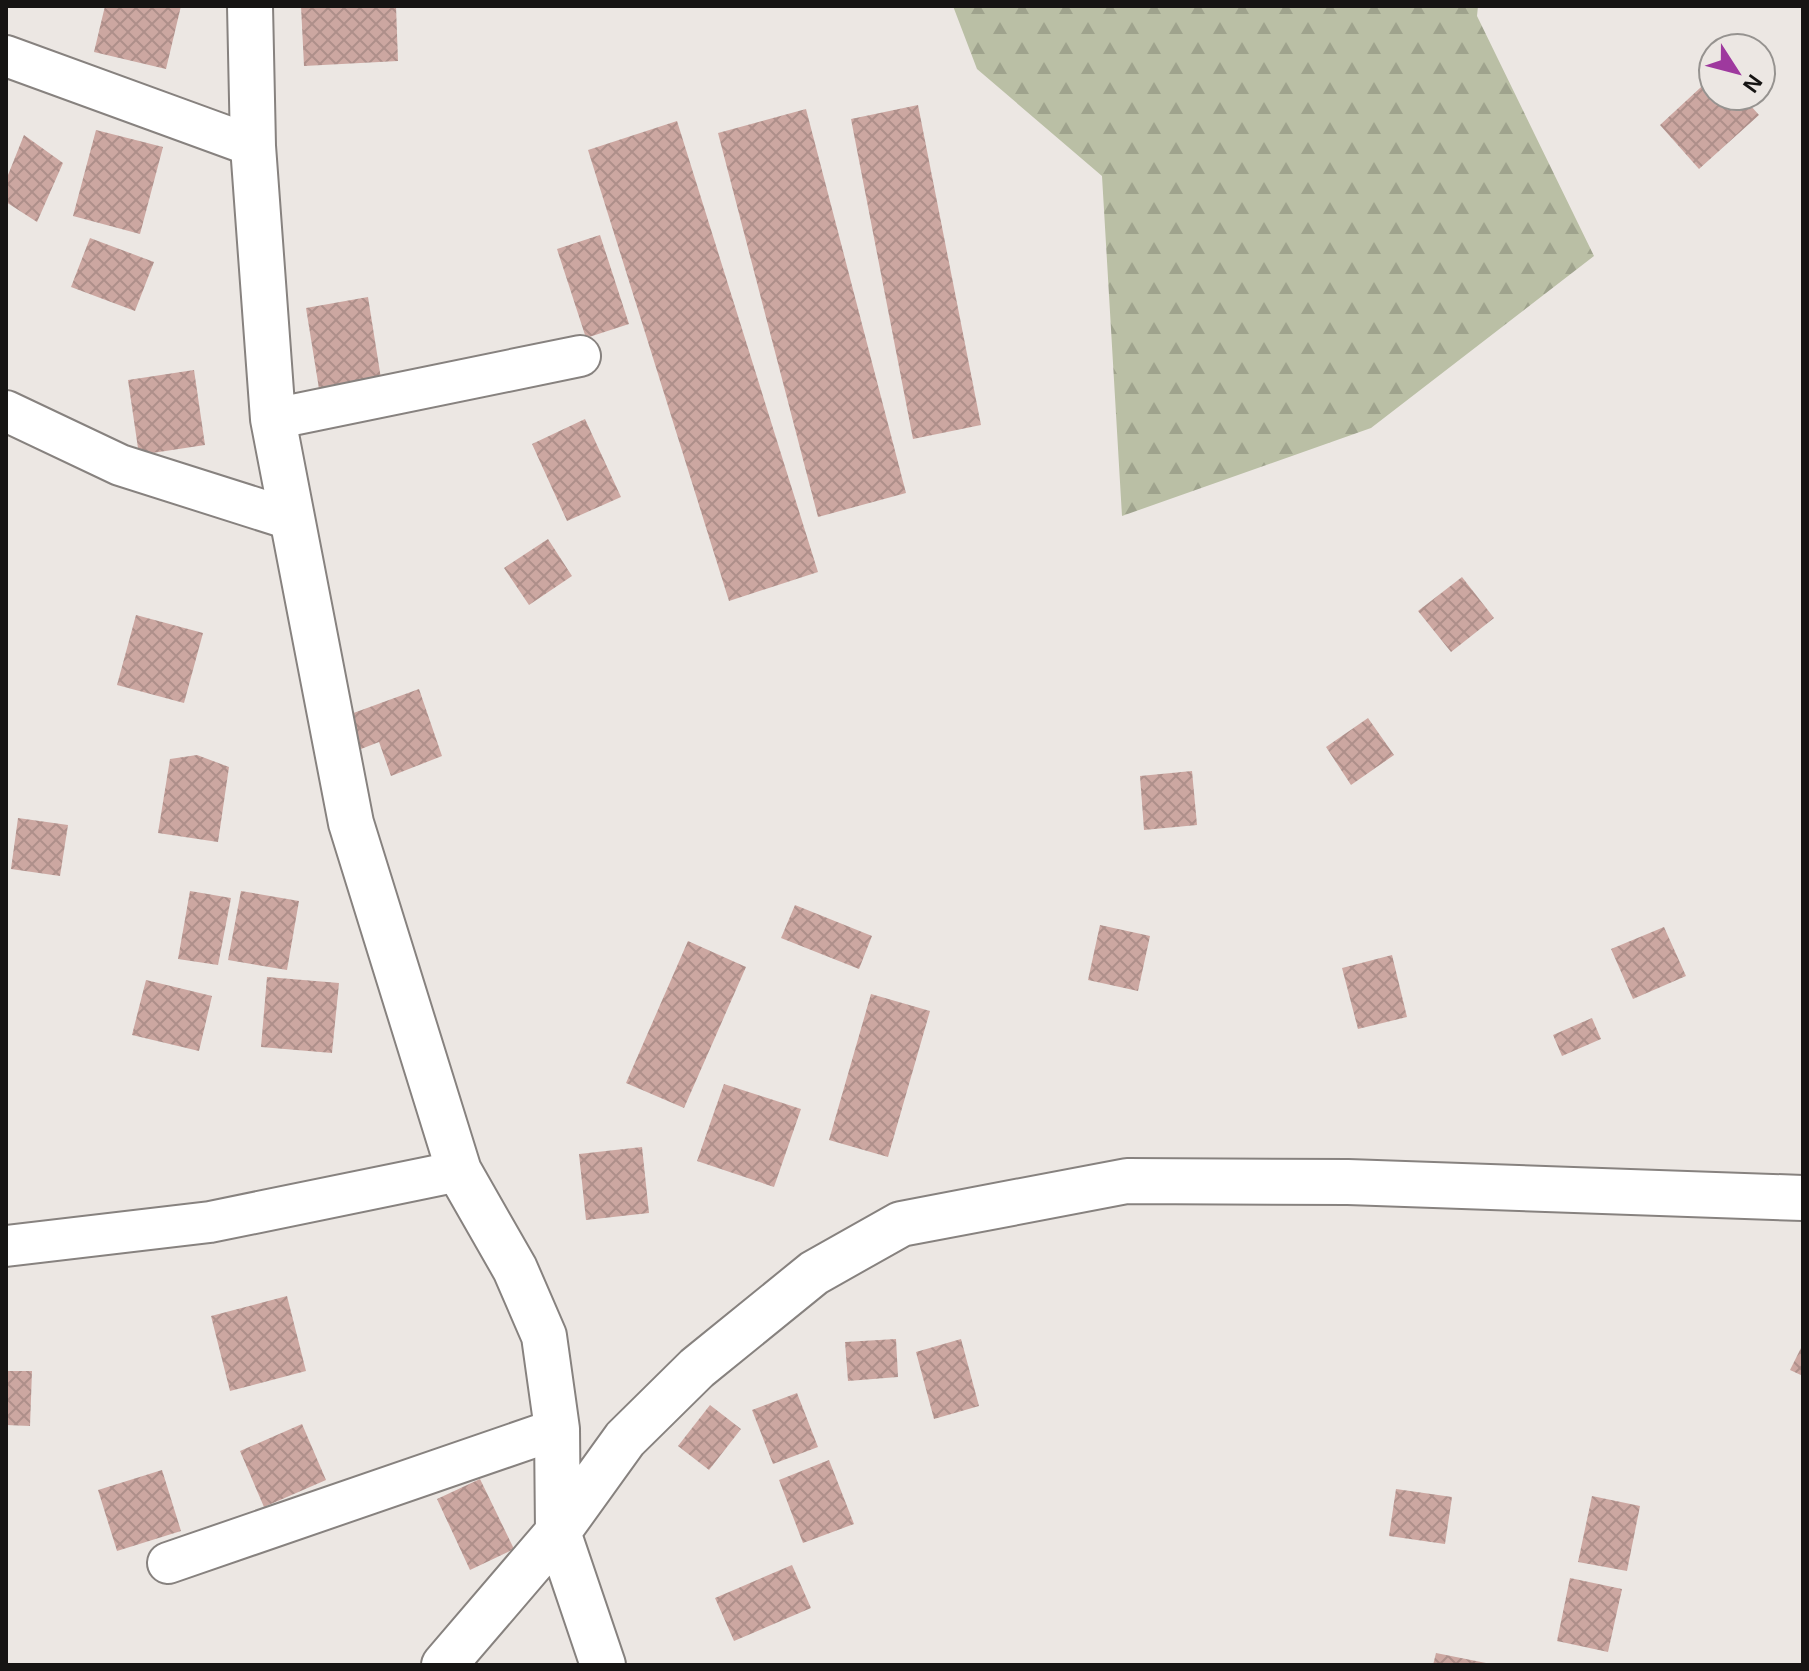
<svg xmlns="http://www.w3.org/2000/svg" width="1809" height="1671" font-family="Arial,sans-serif">
<style>
.forest{fill:url(#forest-firs)}
.building{fill:url(#building-cross-hatch)}
.lines{fill:none;stroke-linecap:round;stroke-linejoin:round}
.street-casing{stroke:#87827f;stroke-width:44}
.secondary-casing{stroke:#87827f;stroke-width:48}
.street{stroke:#fff;stroke-width:40}
.secondary{stroke:#fff;stroke-width:44}
</style>
<defs>
<pattern id="forest-firs" width="22" height="20" patternUnits="userSpaceOnUse" patternTransform="scale(2)"><rect width="22" height="20" fill="#babfa5"/><path d="M5 1l3.5 6h-7zM16 11l3.5 6h-7z" fill="#9fa38d"/></pattern>
<pattern id="building-cross-hatch" width="8" height="8" patternUnits="userSpaceOnUse" patternTransform="scale(2)"><rect width="8" height="8" fill="#cca7a1"/><path d="M0 0l8 8M0 8l8-8" fill="none" stroke="#ae8f8a"/></pattern>
</defs>
<rect width="100%" height="100%" fill="#ece7e3"/>
<path class="forest" d="M 953,6 L 1478,6 L 1477,16 L 1594,256 L 1371,428 L 1122,516 L 1102,176 L 977,69 Z"/>
<path class="building" d="M 105,6 L 181,6 L 166,69 L 94,52 Z
M 301,6 L 396,6 L 398,61 L 304,66 Z
M 1713,76 L 1713,96 L 1742,96 L 1759,115 L 1699,169 L 1660,125 Z
M 918,105 L 981,425 L 913,439 L 851,119 Z
M 806,109 L 906,493 L 818,517 L 718,133 Z
M 677,121 L 818,572 L 729,601 L 588,150 Z
M 96,130 L 163,147 L 140,234 L 73,216 Z
M 24,135 L 63,163 L 37,222 L 6,202 L 6,180 Z
M 600,235 L 629,324 L 586,338 L 557,249 Z
M 90,238 L 154,262 L 135,311 L 71,287 Z
M 368,297 L 382,385 L 320,395 L 306,308 Z
M 194,370 L 205,445 L 139,455 L 128,380 Z
M 585,419 L 621,497 L 567,521 L 532,444 Z
M 548,539 L 572,576 L 529,605 L 504,568 Z
M 1462,577 L 1494,618 L 1451,652 L 1418,611 Z
M 136,615 L 203,633 L 184,703 L 117,685 Z
M 419,689 L 442,756 L 391,776 L 379,742 L 361,749 L 348,715 Z
M 1368,718 L 1394,755 L 1351,785 L 1326,747 Z
M 197,755 L 229,767 L 218,842 L 158,833 L 170,759 Z
M 1192,771 L 1197,825 L 1144,830 L 1140,776 Z
M 18,818 L 68,825 L 60,876 L 11,869 Z
M 190,891 L 231,898 L 218,965 L 178,959 Z
M 241,891 L 299,901 L 287,970 L 228,960 Z
M 795,905 L 872,936 L 859,969 L 781,938 Z
M 1100,925 L 1150,936 L 1138,991 L 1088,980 Z
M 1664,927 L 1686,976 L 1633,999 L 1611,949 Z
M 688,941 L 746,967 L 684,1108 L 626,1083 Z
M 1392,955 L 1407,1017 L 1358,1029 L 1342,968 Z
M 267,977 L 339,983 L 332,1053 L 261,1047 Z
M 146,980 L 212,996 L 199,1051 L 132,1035 Z
M 871,994 L 930,1011 L 888,1157 L 829,1140 Z
M 1592,1018 L 1601,1039 L 1562,1056 L 1553,1035 Z
M 724,1084 L 801,1109 L 774,1187 L 697,1161 Z
M 642,1147 L 649,1213 L 586,1220 L 579,1154 Z
M 287,1296 L 306,1371 L 230,1391 L 211,1316 Z
M 896,1339 L 898,1377 L 848,1381 L 845,1342 Z
M 961,1339 L 979,1406 L 934,1419 L 916,1352 Z
M 1803,1344 L 1803,1376 L 1790,1370 Z
M 6,1371 L 32,1371 L 30,1426 L 6,1425 Z
M 797,1393 L 818,1447 L 773,1464 L 752,1410 Z
M 710,1405 L 741,1429 L 709,1470 L 678,1446 Z
M 302,1424 L 326,1480 L 264,1507 L 240,1451 Z
M 829,1460 L 854,1524 L 803,1543 L 779,1480 Z
M 162,1470 L 181,1531 L 117,1551 L 98,1490 Z
M 480,1479 L 514,1549 L 470,1570 L 437,1499 Z
M 1396,1489 L 1452,1497 L 1445,1544 L 1389,1536 Z
M 1592,1496 L 1640,1506 L 1627,1571 L 1578,1562 Z
M 792,1565 L 811,1608 L 734,1641 L 715,1598 Z
M 1570,1578 L 1622,1589 L 1608,1652 L 1557,1641 Z
M 1436,1653 L 1491,1664 L 1491,1665 L 1433,1665 Z"/>
<g class="lines">
<defs>
<path id="street" d="M 6,56 L 253,146
M 6,411 L 120,465 L 290,519
M 273,419 L 580,356
M 6,1246 L 210,1222 L 459,1171
M 168,1563 L 557,1429"/>
<path id="secondary" d="M 250,6 L 253,146 L 273,419 L 351,823 L 459,1171 L 515,1269 L 544,1336 L 557,1429 L 558,1532 L 603,1665
M 444,1665 L 558,1532 L 625,1439 L 697,1368 L 814,1273 L 901,1224 L 1127,1181 L 1348,1182 L 1803,1198"/>
</defs>
<use href="#street" class="street-casing"/>
<use href="#secondary" class="secondary-casing"/>
<use href="#street" class="street"/>
<use href="#secondary" class="secondary"/>
</g>
<rect width="1809" height="1671" fill="none" stroke="#161413" stroke-width="16"/>
<g transform="translate(1737 72) rotate(126)"><circle r="38" fill="#ece7e3" stroke="#969390" stroke-width="2"/>
<path d="M0-6L14 30L0 20L-14 30Z" fill="#9e399e"/>
<text y="-12" font-size="22" font-weight="bold" text-anchor="middle" fill="#161413">N</text>
</g>
</svg>
